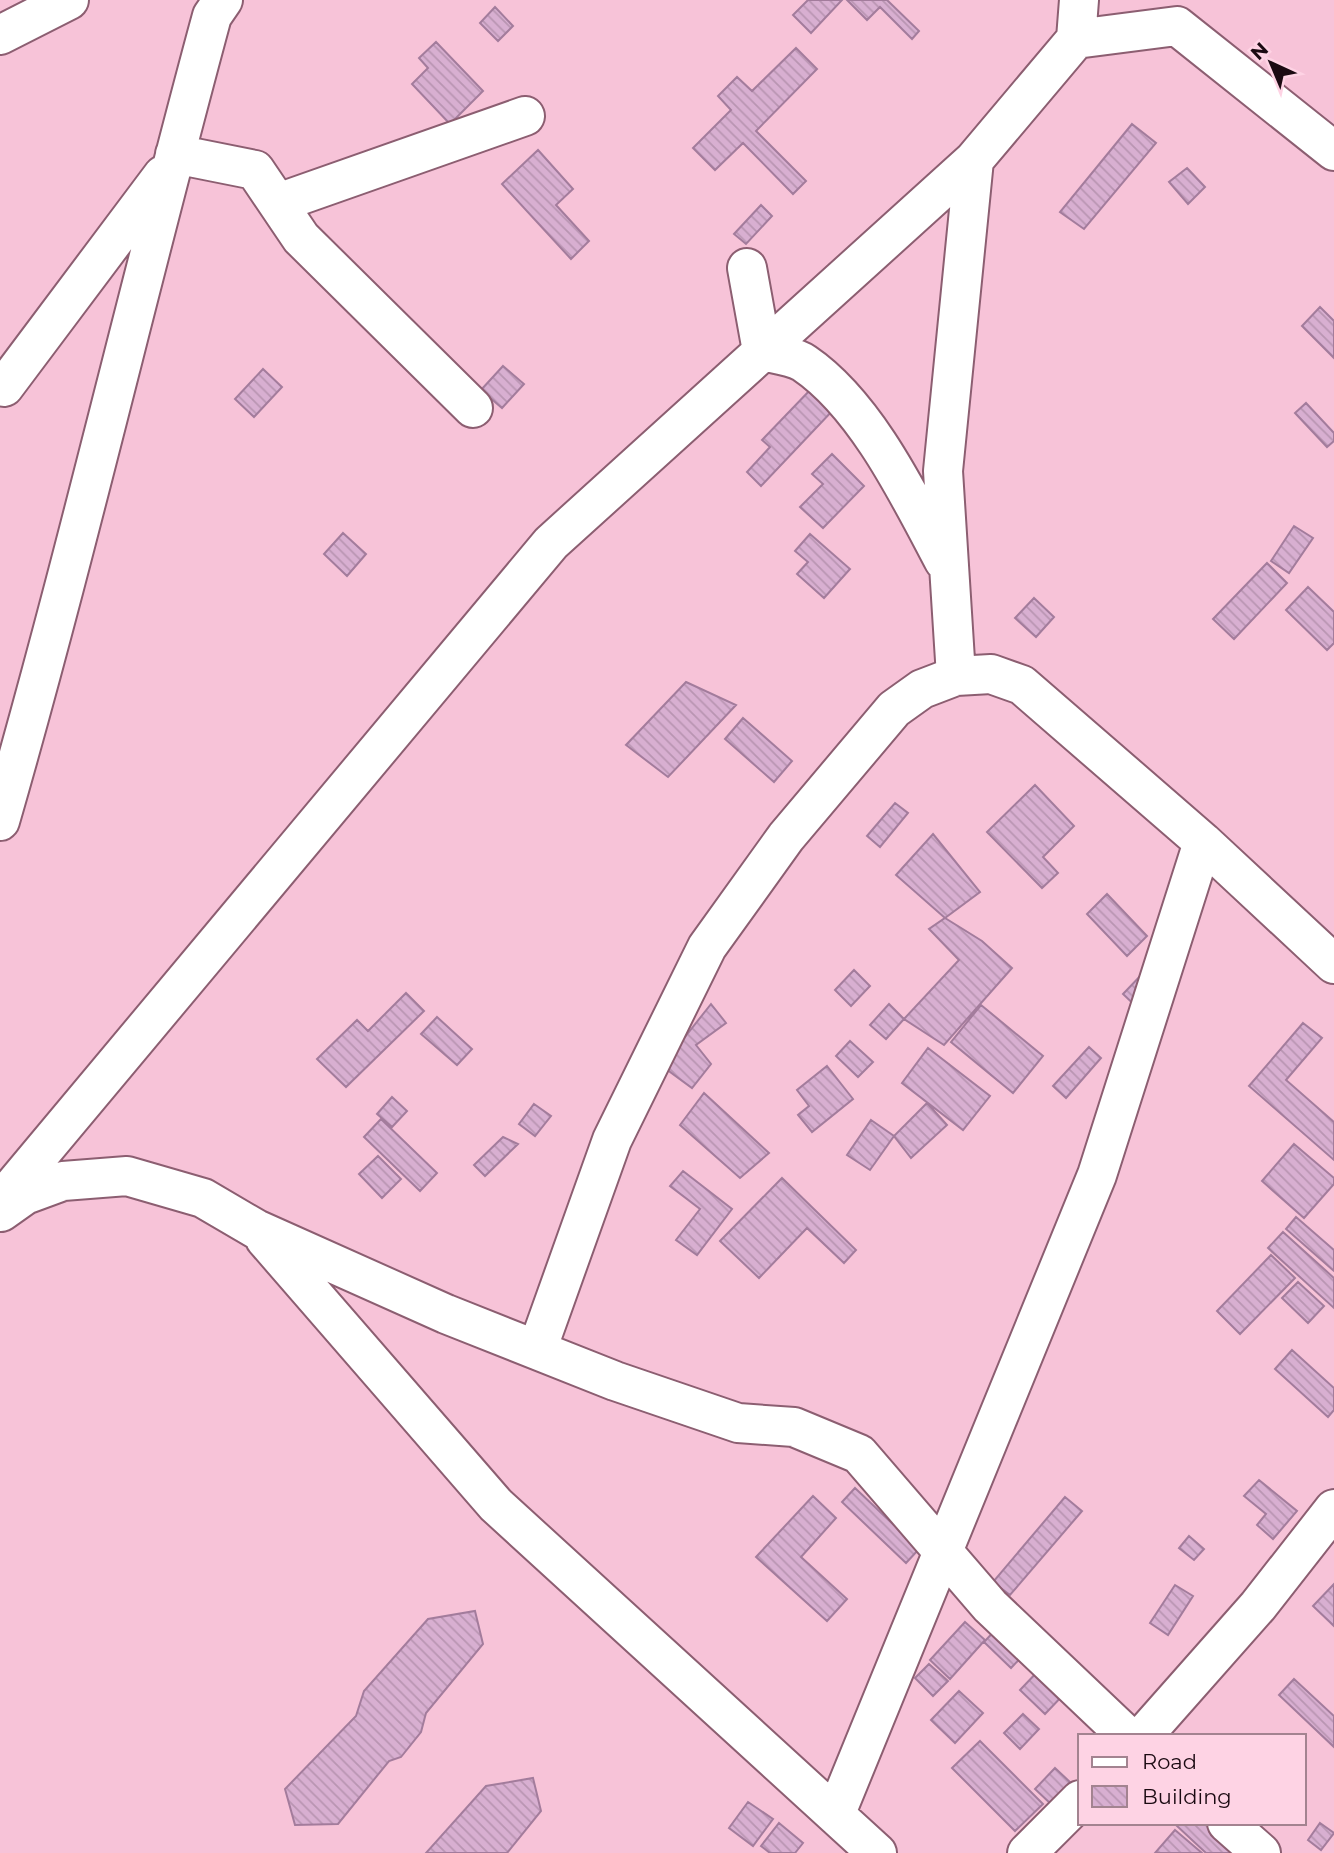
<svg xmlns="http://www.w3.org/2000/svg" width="1334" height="1853" font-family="Montserrat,sans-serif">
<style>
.building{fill:url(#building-back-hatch);stroke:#a37c9c;stroke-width:2}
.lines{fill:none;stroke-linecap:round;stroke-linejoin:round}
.minor-casing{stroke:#8c5e71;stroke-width:42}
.minor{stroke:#fff;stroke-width:38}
</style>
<defs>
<pattern id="building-back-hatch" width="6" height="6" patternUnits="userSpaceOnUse" patternTransform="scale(1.75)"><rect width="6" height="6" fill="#d8afd1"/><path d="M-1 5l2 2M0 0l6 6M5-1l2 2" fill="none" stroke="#b995b2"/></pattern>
</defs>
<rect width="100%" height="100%" fill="#f7c3d8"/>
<path class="building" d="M 808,0 L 842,0 L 811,33 L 793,15 Z
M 847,0 L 887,0 L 919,31 L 912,39 L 880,7 L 867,20 Z
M 495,7 L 513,26 L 498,41 L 480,23 Z
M 436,42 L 483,91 L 450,124 L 412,84 L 428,68 L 419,58 Z
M 796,48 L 817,69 L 756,131 L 806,181 L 793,194 L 743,143 L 715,170 L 693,148 L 731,110 L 718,96 L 737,77 L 752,91 Z
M 1132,124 L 1156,143 L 1084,229 L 1060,212 Z
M 538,150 L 573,189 L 556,205 L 589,241 L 571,259 L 502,184 Z
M 1187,168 L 1205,187 L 1188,204 L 1169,182 Z
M 761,205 L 772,216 L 746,244 L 734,234 Z
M 1320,307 L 1334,321 L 1334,358 L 1302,326 Z
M 503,366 L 524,384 L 502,408 L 481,390 Z
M 263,369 L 282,387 L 254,417 L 235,399 Z
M 813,387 L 835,408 L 761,486 L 747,472 L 770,447 L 762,440 Z
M 1306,403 L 1334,433 L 1334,441 L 1327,447 L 1295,413 Z
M 832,454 L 864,486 L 823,528 L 800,507 L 823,484 L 812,474 Z
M 1294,526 L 1313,538 L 1289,573 L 1271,561 Z
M 343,533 L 366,554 L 347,576 L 324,554 Z
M 810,534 L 850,569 L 824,598 L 797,574 L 808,562 L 795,551 Z
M 1267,563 L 1287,583 L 1234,639 L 1213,619 Z
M 1308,587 L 1334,612 L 1334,643 L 1327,650 L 1286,610 Z
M 1034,598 L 1054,617 L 1036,637 L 1015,618 Z
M 686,682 L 736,705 L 668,777 L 626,745 Z
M 743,718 L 792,761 L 774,782 L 725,739 Z
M 1035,785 L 1074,826 L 1043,857 L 1058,873 L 1042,888 L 987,832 Z
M 895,803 L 908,813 L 880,847 L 867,836 Z
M 933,834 L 980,892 L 945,918 L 896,875 Z
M 1107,894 L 1147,936 L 1127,956 L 1087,914 Z
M 945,918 L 982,941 L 1012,968 L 944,1045 L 904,1019 L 959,960 L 929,929 Z
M 854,970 L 870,986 L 851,1006 L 835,990 Z
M 1146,970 L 1143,1013 L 1123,994 Z
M 406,993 L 424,1011 L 346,1087 L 317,1059 L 357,1020 L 368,1031 Z
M 711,1004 L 726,1023 L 696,1045 L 711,1064 L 692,1088 L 662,1066 Z
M 889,1004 L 904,1019 L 886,1039 L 870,1025 Z
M 981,1005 L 1043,1056 L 1013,1093 L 951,1042 Z
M 437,1017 L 472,1049 L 457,1065 L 421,1034 Z
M 1303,1023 L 1322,1038 L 1286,1080 L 1334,1122 L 1334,1160 L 1249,1086 Z
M 850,1041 L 873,1062 L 858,1077 L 836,1056 Z
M 1089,1047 L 1101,1058 L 1066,1098 L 1053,1086 Z
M 928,1048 L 990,1096 L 963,1130 L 902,1083 Z
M 827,1066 L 853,1099 L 812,1132 L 798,1115 L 809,1106 L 797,1090 Z
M 704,1093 L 769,1153 L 740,1178 L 680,1125 Z
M 392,1097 L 407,1111 L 392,1127 L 377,1114 Z
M 927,1103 L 947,1125 L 911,1158 L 894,1136 Z
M 534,1104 L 551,1116 L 535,1136 L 519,1124 Z
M 381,1119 L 437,1173 L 420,1191 L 364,1137 Z
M 871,1120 L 894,1136 L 870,1170 L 847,1155 Z
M 503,1137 L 518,1144 L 485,1176 L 474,1165 Z
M 1294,1144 L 1334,1178 L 1334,1184 L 1304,1218 L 1262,1181 Z
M 378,1156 L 401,1179 L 382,1198 L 359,1174 Z
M 683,1171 L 732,1209 L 697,1255 L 676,1240 L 700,1209 L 670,1186 Z
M 782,1178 L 856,1250 L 844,1263 L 807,1228 L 759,1278 L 720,1241 Z
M 1296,1217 L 1334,1250 L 1334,1271 L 1286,1229 Z
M 1283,1232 L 1334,1278 L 1334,1308 L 1268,1248 Z
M 1271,1255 L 1295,1278 L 1240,1334 L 1217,1311 Z
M 1298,1282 L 1324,1306 L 1308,1323 L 1282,1298 Z
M 1292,1350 L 1334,1388 L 1334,1410 L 1328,1417 L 1275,1369 Z
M 1259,1480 L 1297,1511 L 1273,1539 L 1257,1525 L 1266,1514 L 1244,1496 Z
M 855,1488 L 919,1549 L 906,1563 L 842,1502 Z
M 813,1496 L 836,1518 L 801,1557 L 847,1599 L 827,1621 L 756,1557 Z
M 1065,1497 L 1082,1511 L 1010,1595 L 993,1582 Z
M 1189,1536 L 1204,1549 L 1194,1560 L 1179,1548 Z
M 1334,1584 L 1334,1626 L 1313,1606 Z
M 1175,1585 L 1193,1596 L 1168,1635 L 1150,1623 Z
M 475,1611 L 483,1644 L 426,1713 L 421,1732 L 401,1757 L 389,1761 L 338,1824 L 295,1825 L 285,1789 L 356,1716 L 364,1691 L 428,1619 Z
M 965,1622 L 985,1640 L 950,1679 L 930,1660 Z
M 1001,1624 L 1028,1650 L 1011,1668 L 984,1642 Z
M 929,1664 L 948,1681 L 933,1696 L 915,1678 Z
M 1041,1668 L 1066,1692 L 1045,1714 L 1020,1690 Z
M 1294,1679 L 1334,1716 L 1334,1747 L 1279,1695 Z
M 959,1691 L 983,1713 L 955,1743 L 931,1720 Z
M 1023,1714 L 1039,1729 L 1020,1749 L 1004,1733 Z
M 980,1741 L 1043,1804 L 1015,1831 L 952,1768 Z
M 1055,1768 L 1071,1783 L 1051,1804 L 1035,1789 Z
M 533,1778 L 541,1811 L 507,1853 L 426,1853 L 486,1786 Z
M 748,1802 L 773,1819 L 753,1846 L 729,1828 Z
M 779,1823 L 803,1843 L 795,1853 L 770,1853 L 761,1846 Z
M 1180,1823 L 1213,1823 L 1245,1853 L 1206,1853 L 1177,1826 Z
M 1320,1823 L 1334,1833 L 1321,1850 L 1308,1840 Z
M 1175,1830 L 1202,1853 L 1155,1853 Z"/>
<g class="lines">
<defs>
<path id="minor" d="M 0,35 L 69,0
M 1076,39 L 1177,26 L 1334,151
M 175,154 L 255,170 L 301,238 L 473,408
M 278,203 L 525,116
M 747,268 L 762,351 C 775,354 793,356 804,363 C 866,405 910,497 944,561
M 4,387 L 163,175
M 956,676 L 943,471 L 974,160
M 0,821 C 77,554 139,284 212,16 L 223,0
M 0,1202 L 551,543 L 974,160 L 1076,39 L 1079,0
M 1,1212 L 25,1195 L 63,1181 L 127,1176 L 203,1198 L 256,1229 L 446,1314 L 615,1381 L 738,1423 L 794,1427 L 859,1454 L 990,1606 L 1127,1736
M 265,1239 L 496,1505 L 877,1853
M 537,1350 L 612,1140 L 707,947 L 786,837 L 894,709 L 922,689 L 956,676 L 991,674 L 1022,685 L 1203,842 L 1334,964
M 1143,1736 L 1258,1606 L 1334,1509
M 836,1813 L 1097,1175 L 1203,842
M 1227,1823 L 1261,1853
M 1027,1853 L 1080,1800"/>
</defs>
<use href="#minor" class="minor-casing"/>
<use href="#minor" class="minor"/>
</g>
<rect x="1078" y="1734" width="228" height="91" fill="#fed3e4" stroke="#a38390" stroke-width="2"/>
<rect x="1092" y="1757" width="35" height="10" fill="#ffffff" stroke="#a38390" stroke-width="2"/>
<text x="1142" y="1769" font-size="21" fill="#1b0a12">Road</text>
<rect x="1092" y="1786" width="35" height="21" fill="url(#building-back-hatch)" stroke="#a38390" stroke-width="2"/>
<text x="1142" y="1804" font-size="21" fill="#1b0a12">Building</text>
<g transform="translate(1271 63) rotate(316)" stroke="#fed3e4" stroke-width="5" paint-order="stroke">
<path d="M0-5L12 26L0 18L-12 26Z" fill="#1b0a12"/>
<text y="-10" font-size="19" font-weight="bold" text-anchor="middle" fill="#1b0a12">N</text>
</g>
</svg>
